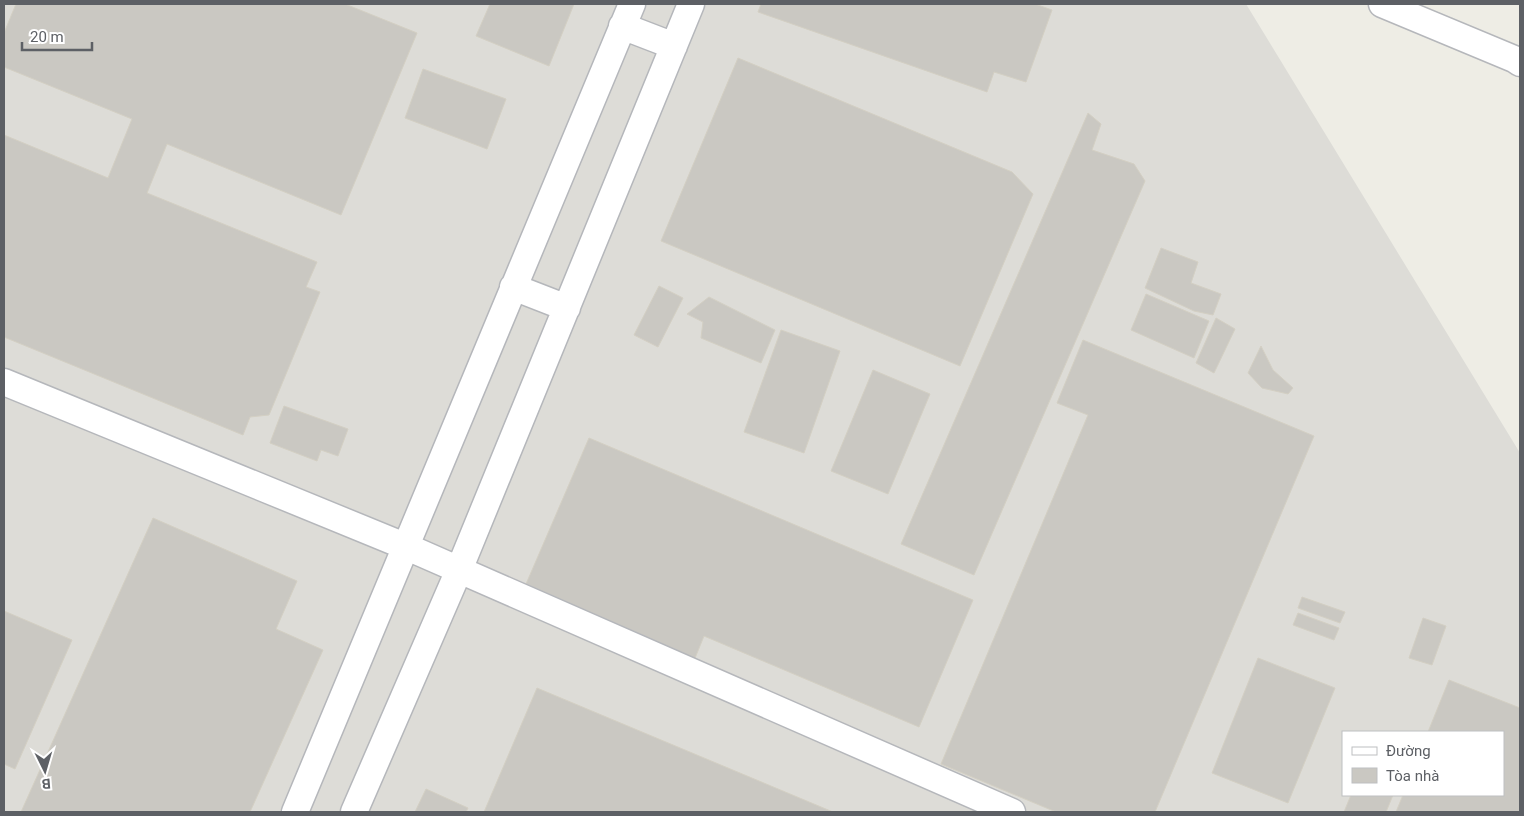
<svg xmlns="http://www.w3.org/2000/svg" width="1524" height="816" font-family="Roboto,sans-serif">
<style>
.industrial{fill:#dddcd7;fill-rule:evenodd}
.building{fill:#cac8c2;stroke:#d3cfc3}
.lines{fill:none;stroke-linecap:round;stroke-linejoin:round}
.minor-casing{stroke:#b5b7bb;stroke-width:29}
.minor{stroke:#fff;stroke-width:26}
</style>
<rect width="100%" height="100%" fill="#eeede5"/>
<path class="industrial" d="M 4,4 L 1246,4 L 1520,453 L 1520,812 L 4,812 ZM 1343,732 L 1503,732 L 1503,795 L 1343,795 Z"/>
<path class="building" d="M 16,4 L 345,4 L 417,33 L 341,215 L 167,144 L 147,193 L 317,262 L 306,287 L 320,292 L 269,415 L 250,417 L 243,435 L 4,337 L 4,135 L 108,178 L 132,119 L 4,67 L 4,33 Z
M 490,4 L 574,4 L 549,66 L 476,36 Z
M 761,4 L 1035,4 L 1052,10 L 1026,82 L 994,72 L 987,92 L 758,12 Z
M 738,58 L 1012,172 L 1033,194 L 960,366 L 661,241 Z
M 423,69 L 506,99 L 487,149 L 405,118 Z
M 1088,113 L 1101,124 L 1092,150 L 1134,164 L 1145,181 L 974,575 L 901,544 Z
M 1161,248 L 1198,262 L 1191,283 L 1221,294 L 1213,315 L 1194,311 L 1145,288 Z
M 659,286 L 683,298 L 658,347 L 634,335 Z
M 1146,294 L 1209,321 L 1194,358 L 1131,330 Z
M 709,297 L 775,330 L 761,363 L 701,338 L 703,322 L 687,314 Z
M 1216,318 L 1235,329 L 1214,373 L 1196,363 Z
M 781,330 L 840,351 L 804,453 L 744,432 Z
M 1083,340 L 1314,436 L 1155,812 L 1056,812 L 941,764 L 1088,415 L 1057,403 Z
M 1261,346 L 1273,370 L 1293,388 L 1288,394 L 1262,388 L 1248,373 Z
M 873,370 L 930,394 L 888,494 L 831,471 Z
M 284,406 L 348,429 L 338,456 L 321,450 L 317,461 L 270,443 Z
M 589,438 L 973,600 L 919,727 L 704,636 L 693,663 L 523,591 Z
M 153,518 L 297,581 L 276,629 L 323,650 L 250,812 L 21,812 Z
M 1302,597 L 1345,612 L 1340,623 L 1298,608 Z
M 4,611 L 72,640 L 15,769 L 4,764 Z
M 1298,613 L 1339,628 L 1334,640 L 1293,625 Z
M 1423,618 L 1446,626 L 1432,665 L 1409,658 Z
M 1258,658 L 1335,688 L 1288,803 L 1212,773 Z
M 1449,680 L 1520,708 L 1520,812 L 1396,812 L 1403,795 L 1503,795 L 1503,732 L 1428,732 Z
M 537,688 L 833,812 L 484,812 Z
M 426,789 L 468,808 L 466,812 L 415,812 Z
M 1351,795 L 1393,795 L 1386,812 L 1344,812 Z"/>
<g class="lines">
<defs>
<path id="minor" d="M 1382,4 L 1514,59 L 1520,63
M 622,26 L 674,46
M 513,287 L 567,308
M 4,382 L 407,547 L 1012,812
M 295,812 L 632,4
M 354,812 L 459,570 L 691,4"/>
</defs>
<use href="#minor" class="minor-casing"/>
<use href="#minor" class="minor"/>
</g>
<rect width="1524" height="816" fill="none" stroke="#5d6065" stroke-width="10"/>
<rect x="1342" y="731" width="162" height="65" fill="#ffffff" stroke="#bebfc1"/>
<rect x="1352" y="747" width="25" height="8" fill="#ffffff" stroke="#bebfc1"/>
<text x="1386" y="756" font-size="15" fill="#5d6065">Đường</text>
<rect x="1352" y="768" width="25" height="15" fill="#cac8c2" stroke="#bebfc1"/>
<text x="1386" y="781" font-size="15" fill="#5d6065">Tòa nhà</text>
<g transform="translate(45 771) rotate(175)" stroke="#ffffff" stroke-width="4" paint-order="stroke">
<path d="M0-4L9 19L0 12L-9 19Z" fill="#5d6065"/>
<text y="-8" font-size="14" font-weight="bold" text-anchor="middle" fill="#5d6065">B</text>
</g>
<path d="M22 42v8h70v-8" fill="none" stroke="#5d6065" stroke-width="2.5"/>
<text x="30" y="42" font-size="15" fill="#5d6065" stroke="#ffffff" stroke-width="4" paint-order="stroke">20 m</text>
</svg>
